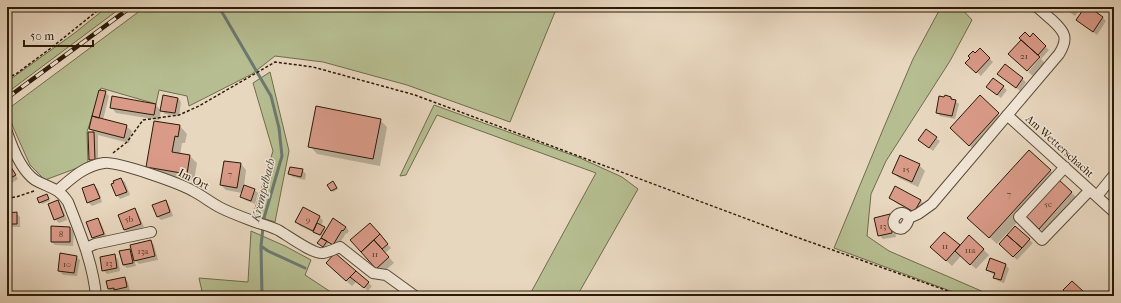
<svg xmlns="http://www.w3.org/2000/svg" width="1121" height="303" font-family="'IM FELL French Canon',serif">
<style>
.green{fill:#b6be91;stroke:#706c4c}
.shadow{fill:#0003}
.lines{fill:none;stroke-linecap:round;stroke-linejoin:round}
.stream{stroke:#6c7971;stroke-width:3}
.building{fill:#d99a88;stroke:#2b1b07}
.minor-casing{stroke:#5a4a35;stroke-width:12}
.path{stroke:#2b1b07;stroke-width:1.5;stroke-dasharray:3 2;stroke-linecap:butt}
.minor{stroke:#f0e5d5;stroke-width:10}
.rail-casing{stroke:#2b1b07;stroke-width:4.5}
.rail{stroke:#f0e5d5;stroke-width:3;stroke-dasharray:9;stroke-linecap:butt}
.labels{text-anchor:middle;stroke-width:3;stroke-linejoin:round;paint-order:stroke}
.number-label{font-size:9px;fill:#563b27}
.street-label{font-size:11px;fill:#2b1b07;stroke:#f0e5d5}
.water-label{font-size:12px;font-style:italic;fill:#4c4a3c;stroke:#f0e5d5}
</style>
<rect width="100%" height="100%" fill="#e8d7bf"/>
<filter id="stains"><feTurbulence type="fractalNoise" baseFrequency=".005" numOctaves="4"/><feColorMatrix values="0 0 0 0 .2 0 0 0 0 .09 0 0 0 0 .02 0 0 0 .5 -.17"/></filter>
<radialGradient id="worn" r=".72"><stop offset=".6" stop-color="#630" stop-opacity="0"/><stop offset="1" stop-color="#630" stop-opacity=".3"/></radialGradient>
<path class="green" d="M 107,7 L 122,7 L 8,92 L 8,81 L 76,32 Z
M 145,7 L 557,7 L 510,122 L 407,85 L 323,62 L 275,56 L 252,74 L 189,106 L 187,96 L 159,90 L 156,104 L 101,88 L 87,132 L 88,164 L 45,180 L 30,165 L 13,127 L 8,109 Z
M 941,7 L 960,7 L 972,20 L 950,61 L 886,161 L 871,194 L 867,236 L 889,251 L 993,296 L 964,296 L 834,248 L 884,127 L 913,59 Z
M 270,72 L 289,151 L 275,222 L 253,215 L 273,151 L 253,83 Z
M 434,105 L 580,158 L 622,177 L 638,189 L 577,296 L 529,296 L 596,173 L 437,115 L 406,175 L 400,176 Z
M 251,231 L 285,246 L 311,260 L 305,275 L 337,296 L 203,296 L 199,278 L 248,282 Z"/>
<path class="shadow" d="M 1062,7 L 1082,7 L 1075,16 Z
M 1086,7 L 1103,18 L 1106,21 L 1097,35 L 1077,20 Z
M 1033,35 L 1049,50 L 1041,59 L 1045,63 L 1033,76 L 1028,72 L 1041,57 L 1040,56 L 1027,70 L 1010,54 L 1023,40 L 1030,38 Z
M 980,49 L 993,62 L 981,76 L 967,63 Z
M 999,74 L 1022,79 L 1026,82 L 1020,91 Z
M 1003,87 L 1007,90 L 1001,98 L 991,90 Z
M 105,92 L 109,96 L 103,120 L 126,126 L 132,131 L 129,143 L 98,135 L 98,163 L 93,163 L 90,160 L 89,133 L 94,133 L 90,129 Z
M 980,97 L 1005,121 L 977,152 L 958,135 Z
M 178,98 L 181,102 L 179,116 L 165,114 L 161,110 Z
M 951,98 L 959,104 L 955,119 L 940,116 L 937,112 Z
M 155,105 L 161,110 L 159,120 L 116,113 L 111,107 Z
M 380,120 L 387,127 L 380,166 L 317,154 L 310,146 Z
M 180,126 L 187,134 L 185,143 L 182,143 L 180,155 L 190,156 L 197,163 L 194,180 L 154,174 L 147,167 Z
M 936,138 L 940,141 L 933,151 L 919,140 Z
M 1029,151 L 1058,178 L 997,244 L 976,225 Z
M 241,164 L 246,170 L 244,186 L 254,190 L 258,193 L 255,204 L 245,200 L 241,196 L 242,193 L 226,190 L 221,185 Z
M 919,165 L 925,171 L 918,187 L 899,178 L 893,173 Z
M 7,166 L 12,169 L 18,179 L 7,186 Z
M 302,170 L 306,174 L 305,180 L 293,177 L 289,174 Z
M 121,179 L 125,182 L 130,195 L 120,199 L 117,195 L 114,184 Z
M 1058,180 L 1077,198 L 1045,233 L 1031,221 Z
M 335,184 L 338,189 L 333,192 L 329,185 Z
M 94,185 L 98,189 L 102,202 L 92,206 L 88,202 Z
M 47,195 L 50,201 L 42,204 L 40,202 Z
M 890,197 L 920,200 L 926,206 L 920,216 L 896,203 Z
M 58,201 L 61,205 L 67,220 L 59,223 L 55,219 Z
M 166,201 L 169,205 L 173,216 L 161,220 L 158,217 L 153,206 Z
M 303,209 L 320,217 L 323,221 L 321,226 L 327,230 L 346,227 L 349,231 L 347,234 L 346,233 L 337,248 L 329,243 L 325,248 L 320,244 L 323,237 L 300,226 L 296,222 Z
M 135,210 L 138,213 L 144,227 L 128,233 L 125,230 Z
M 16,213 L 20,217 L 20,227 L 13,227 L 10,224 Z
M 98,219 L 101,223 L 107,238 L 96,241 L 93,238 Z
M 893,219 L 896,237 L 883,239 L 879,235 Z
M 52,227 L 70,228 L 74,231 L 73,246 L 55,245 L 52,242 Z
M 1015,227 L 1033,243 L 1017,260 L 1000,244 Z
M 375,230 L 391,248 L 385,253 L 394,263 L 382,273 L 352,241 Z
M 944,233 L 960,247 L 969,236 L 989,255 L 976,269 L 961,256 L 952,266 L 937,252 Z
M 151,241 L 154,245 L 158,260 L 139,264 L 134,259 L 136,266 L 127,268 L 123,265 L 129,250 L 134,255 Z
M 335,254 L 372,286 L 368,291 L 357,281 L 352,286 L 332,269 Z
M 114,256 L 118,259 L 120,271 L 107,274 L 103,270 Z
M 76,257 L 80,260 L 77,276 L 63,275 L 59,271 Z
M 991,260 L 1006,265 L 1009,269 L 1004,283 L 998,281 L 994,277 L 995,275 L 991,273 L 987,270 Z
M 125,278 L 128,282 L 130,291 L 119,293 L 117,291 L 112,292 L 108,289 Z
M 1072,282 L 1087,296 L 1070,296 Z"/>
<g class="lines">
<path class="stream" d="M 219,7 L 271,96 L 279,128 L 282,156 L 264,218 L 261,246 L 262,296
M 261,246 L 268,251 L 305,268"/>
</g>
<path class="building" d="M 1085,7 L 1089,7 L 1103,17 L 1093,32 L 1076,20 Z
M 1025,32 L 1030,37 L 1033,33 L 1046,46 L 1038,55 L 1019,38 Z
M 1021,40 L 1040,57 L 1027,71 L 1008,54 Z
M 980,48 L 990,58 L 976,73 L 965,63 L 970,58 L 968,56 L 973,51 L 975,53 Z
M 1005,64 L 1023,78 L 1016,88 L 997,74 Z
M 993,78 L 1004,86 L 997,95 L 986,87 Z
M 99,90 L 106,91 L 99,118 L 92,116 Z
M 163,95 L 178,98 L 175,113 L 160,111 Z
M 945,95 L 951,97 L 951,99 L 956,100 L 952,116 L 936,113 L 939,96 L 944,97 Z
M 980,95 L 999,113 L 969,146 L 950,128 Z
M 112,96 L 156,104 L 154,115 L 110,108 Z
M 316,106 L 381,119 L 373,159 L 308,147 Z
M 92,116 L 127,125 L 124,138 L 89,129 Z
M 154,121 L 180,125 L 178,137 L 175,136 L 172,152 L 190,155 L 187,174 L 146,167 Z
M 926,129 L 937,137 L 929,148 L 918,140 Z
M 88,132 L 94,132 L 95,160 L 89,160 Z
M 1029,150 L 1051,170 L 989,238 L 967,218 Z
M 900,155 L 920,164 L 912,182 L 892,173 Z
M 224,161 L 241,163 L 237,188 L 220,185 Z
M 9,164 L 16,175 L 7,180 L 7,165 Z
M 290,167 L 303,169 L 301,177 L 288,174 Z
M 121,178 L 127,192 L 116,196 L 111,184 L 114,183 L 113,181 Z
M 1058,179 L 1072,192 L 1039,229 L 1025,216 Z
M 333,181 L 337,188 L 331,191 L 327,185 Z
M 94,184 L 100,198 L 87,203 L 82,188 Z
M 244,185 L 255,189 L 251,201 L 240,197 Z
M 895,186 L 921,200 L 914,212 L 889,198 Z
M 47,194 L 49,199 L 39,203 L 37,198 Z
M 58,200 L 64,216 L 54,220 L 48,204 Z
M 166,200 L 170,212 L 157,217 L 152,205 Z
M 303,207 L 320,216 L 313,231 L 295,222 Z
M 135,208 L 141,224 L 124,230 L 118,215 Z
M 17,212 L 17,224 L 9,224 L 8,213 Z
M 890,214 L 892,233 L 878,236 L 874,218 Z
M 98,218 L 104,234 L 92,238 L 86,222 Z
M 333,218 L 346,227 L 343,231 L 342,230 L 333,245 L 321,238 Z
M 317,223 L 325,227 L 320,235 L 313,232 Z
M 370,223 L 380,234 L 361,252 L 350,240 Z
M 51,226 L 70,227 L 70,242 L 51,242 Z
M 1015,226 L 1030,239 L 1022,248 L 1007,235 Z
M 944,232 L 960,245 L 946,261 L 930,247 Z
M 380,234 L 388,244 L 382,249 L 374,240 Z
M 969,235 L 984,249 L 970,265 L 955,251 Z
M 1007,235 L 1022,248 L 1013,257 L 999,244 Z
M 321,238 L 327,241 L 323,247 L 317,243 Z
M 151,240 L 155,256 L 134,261 L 130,245 Z
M 374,240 L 389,257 L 376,269 L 361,252 Z
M 130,249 L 133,263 L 123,265 L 119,251 Z
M 60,253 L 77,256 L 74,273 L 58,271 Z
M 335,253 L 356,271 L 346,281 L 326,263 Z
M 115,254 L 117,268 L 102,271 L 100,257 Z
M 990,258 L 1006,264 L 1001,280 L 993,278 L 995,273 L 986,270 Z
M 356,271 L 369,282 L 364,288 L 350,277 Z
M 125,277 L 127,287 L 114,290 L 114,288 L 108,289 L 106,281 Z
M 1072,281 L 1084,292 L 1080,296 L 1069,296 L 1063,290 Z
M 1114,285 L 1114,296 L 1108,296 L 1106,294 Z"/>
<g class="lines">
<defs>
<path id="minor" d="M 1007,115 L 1114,212
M 7,132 C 12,147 22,171 35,180 C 49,188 58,187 68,202 C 80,233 93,263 96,296
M 1065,167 L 1019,217 L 1042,240 L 1090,190
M 58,190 C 72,178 84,166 104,163 C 117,161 179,183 193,191 C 203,196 211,203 221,208 C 233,214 245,218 258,223 C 265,225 272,227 278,230 C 287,235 314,255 323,253 C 329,252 335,249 340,247 L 373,273 L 386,275 L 415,296
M 1097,196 L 1114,175
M 909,218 C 908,223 903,233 896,227 C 888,221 901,205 909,218 L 918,214 L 932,204 L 1059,54 C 1069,38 1065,32 1052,20 C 1047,16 1042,11 1037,7
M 86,248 L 95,244 L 151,232"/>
</defs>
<use href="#minor" class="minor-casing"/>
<path class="path" d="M 7,78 L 16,74 L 51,48 L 102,7
M 113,153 L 127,142 L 143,120 L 179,115 L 199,106 L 275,62 L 313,67 L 415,95 L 782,232 L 962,296
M 7,198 L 16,197 L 34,191"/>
<use href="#minor" class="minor"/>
<defs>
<path id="rail" d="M 7,98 L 131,7"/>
</defs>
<use href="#rail" class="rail-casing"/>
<use href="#rail" class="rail"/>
</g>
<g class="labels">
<g class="number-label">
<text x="1024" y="59">21</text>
<text x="906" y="172">15</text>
<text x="230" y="177">7</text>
<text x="1009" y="197">7</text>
<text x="1048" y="207">5c</text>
<text x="129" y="222">5b</text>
<text x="308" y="222">9</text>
<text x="883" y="229">13</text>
<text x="61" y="237">8</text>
<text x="945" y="249">11</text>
<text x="970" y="253">11a</text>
<text x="143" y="254">13a</text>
<text x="375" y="257">11</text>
<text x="109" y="266">13</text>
<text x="67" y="267">10</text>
</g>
<g class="street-label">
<text transform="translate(1060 146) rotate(42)" y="4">Am Wetterschacht</text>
<text transform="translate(194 179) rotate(27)" y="4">Im Ort</text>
</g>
<g class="water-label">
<text transform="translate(263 190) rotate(-76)" y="4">Krempelbach</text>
</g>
</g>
<rect width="1121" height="303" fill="none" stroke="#e8d7bf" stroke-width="24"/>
<rect x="8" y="8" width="1105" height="287" fill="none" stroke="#2b1b07" stroke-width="2"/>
<rect x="12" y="12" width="1097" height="279" fill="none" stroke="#2b1b07"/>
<path d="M24 40v6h69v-6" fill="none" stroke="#2b1b07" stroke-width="2"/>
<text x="30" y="40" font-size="12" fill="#2b1b07" stroke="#f0e5d5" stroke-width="3" paint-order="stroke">50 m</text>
<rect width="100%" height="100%" filter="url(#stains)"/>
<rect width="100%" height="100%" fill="url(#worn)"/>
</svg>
